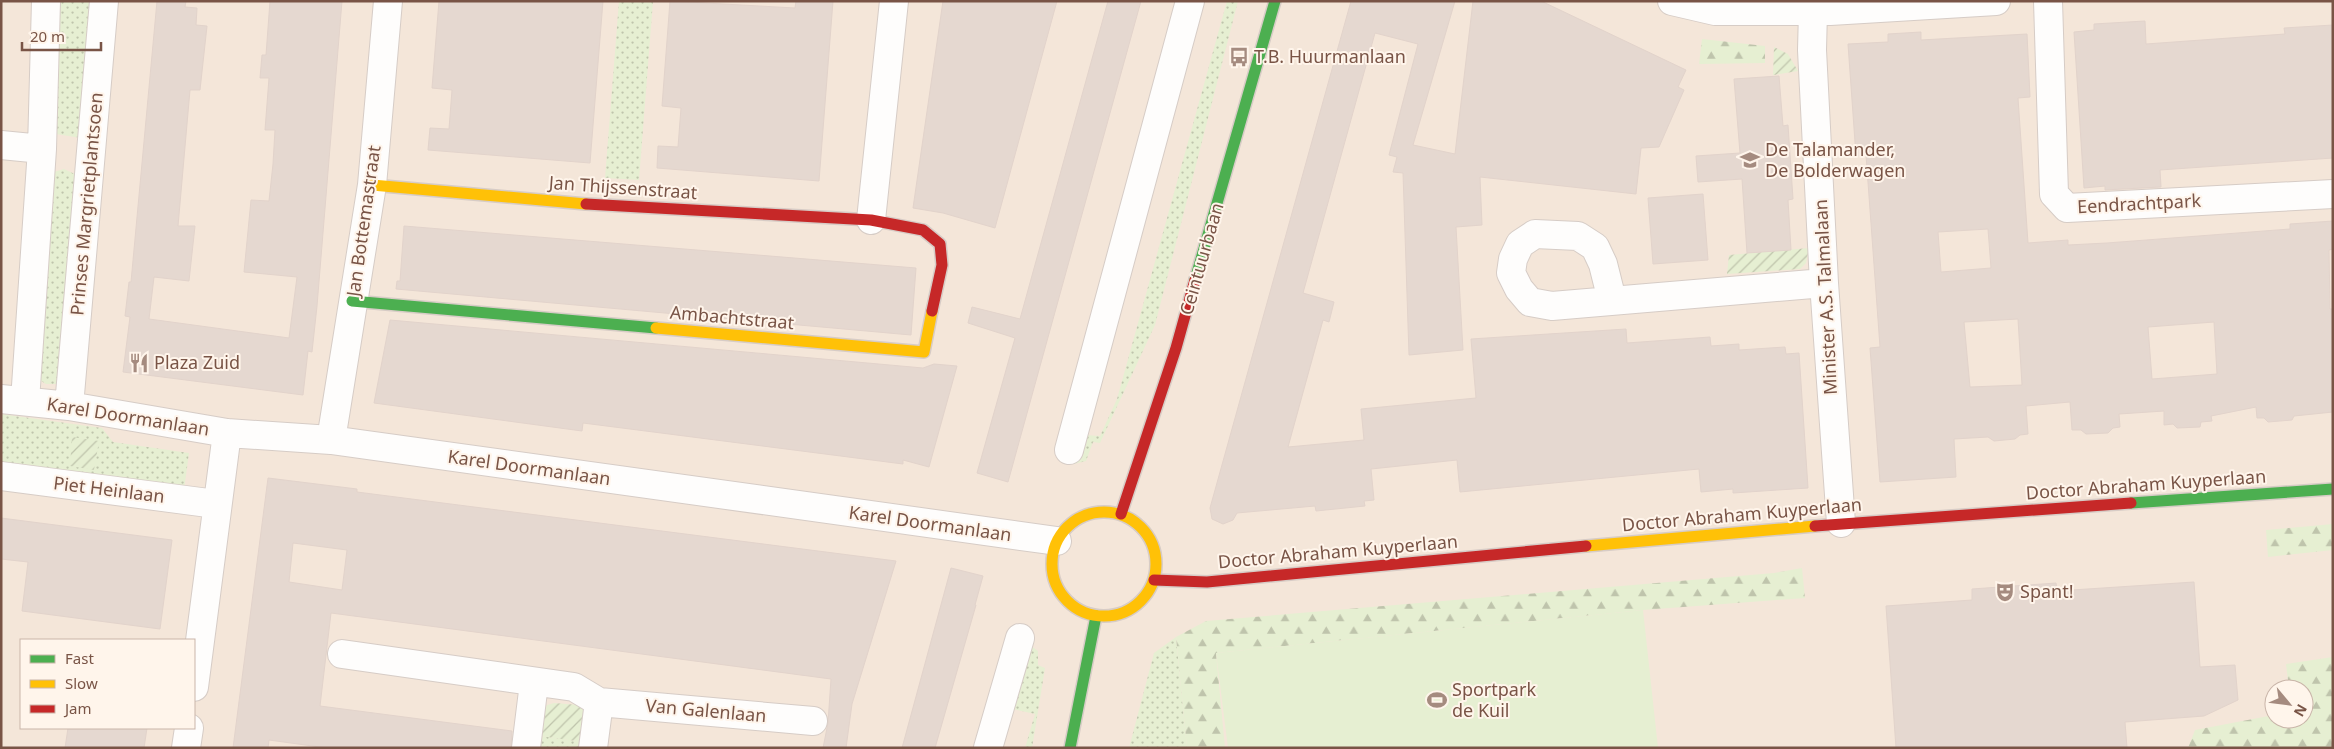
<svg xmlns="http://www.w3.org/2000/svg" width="2334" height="749" font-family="'Noto Sans',sans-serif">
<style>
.residential{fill:#f4e6d9;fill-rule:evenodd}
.grass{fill:url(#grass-dots)}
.forest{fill:url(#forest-firs)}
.garden{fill:url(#garden-furrows)}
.pitch{fill:#e6efd2}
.building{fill:#e5d8d0;stroke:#e2d3cb;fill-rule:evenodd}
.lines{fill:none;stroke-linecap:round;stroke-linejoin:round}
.street-casing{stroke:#d6ccc6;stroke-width:30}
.fast-casing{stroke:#d7ccc6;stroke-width:14}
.slow-casing{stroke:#d7ccc6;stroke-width:14}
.jam-casing{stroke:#d7ccc6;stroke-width:14}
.street{stroke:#fefdfc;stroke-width:28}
.fast{stroke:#4caf50;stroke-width:11}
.slow{stroke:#ffc107;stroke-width:11}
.jam{stroke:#c62828;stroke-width:11}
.labels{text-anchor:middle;stroke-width:4;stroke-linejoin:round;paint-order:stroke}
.poi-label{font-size:18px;fill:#795446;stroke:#fff5eb;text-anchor:start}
.street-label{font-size:18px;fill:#795446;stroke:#fff5eb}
</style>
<defs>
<pattern id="grass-dots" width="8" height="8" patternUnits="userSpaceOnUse" patternTransform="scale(1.25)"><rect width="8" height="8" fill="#e6efd2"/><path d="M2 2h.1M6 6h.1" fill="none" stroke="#bfc4ac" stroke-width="1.8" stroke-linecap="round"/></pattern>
<pattern id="forest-firs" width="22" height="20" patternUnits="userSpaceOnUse" patternTransform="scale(1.25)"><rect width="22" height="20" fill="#e6efd2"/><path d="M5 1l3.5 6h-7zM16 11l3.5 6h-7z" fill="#bfc4ac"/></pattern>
<pattern id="garden-furrows" width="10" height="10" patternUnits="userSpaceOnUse" patternTransform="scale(1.25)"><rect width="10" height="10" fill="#e6efd2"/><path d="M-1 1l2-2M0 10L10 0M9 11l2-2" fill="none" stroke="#bfc4ac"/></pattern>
</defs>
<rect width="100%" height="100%" fill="#f8f1e9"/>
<path class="residential" d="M 1,1 L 2333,1 L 2333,748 L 1,748 ZM 21,640 L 194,640 L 194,728 L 21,728 ZM 2274,689 L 2304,689 L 2304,719 L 2274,719 Z"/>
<path class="grass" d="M 51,1 L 91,1 L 81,138 L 56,134 Z
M 619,1 L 653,1 L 639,180 L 605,178 Z
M 1227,1 L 1238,1 L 1155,325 L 1100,443 L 1093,442 L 1086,461 L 1074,464 L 1085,435 L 1100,436 L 1117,399 Z
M 64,169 L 79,176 L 57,384 L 46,384 L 38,379 L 47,174 Z
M 1,414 L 102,428 L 113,442 L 189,453 L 184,490 L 1,466 Z
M 1176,637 L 1187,748 L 1129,748 L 1154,653 Z
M 1026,642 L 1038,651 L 1038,665 L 1045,668 L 1032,748 L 1025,748 L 1035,714 L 1008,708 Z
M 540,736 L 584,742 L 583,748 L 538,748 Z"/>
<path class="forest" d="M 1702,39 L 1765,46 L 1765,63 L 1699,64 Z
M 2333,524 L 2333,550 L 2268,557 L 2266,530 Z
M 1802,568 L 1805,598 L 1643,610 L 1216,653 L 1225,748 L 1187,748 L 1176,637 L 1206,621 L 1774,573 Z
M 2333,657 L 2333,748 L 2188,748 L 2195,730 L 2274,715 L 2274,719 L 2304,719 L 2304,689 L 2289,689 L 2286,664 Z"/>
<path class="garden" d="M 1774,47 L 1788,54 L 1798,71 L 1773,75 Z
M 1809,248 L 1806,263 L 1800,269 L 1727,274 L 1729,255 Z
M 72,437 L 99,441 L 94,470 L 70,466 Z
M 554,703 L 579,705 L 588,713 L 583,742 L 540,736 L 538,717 L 547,705 Z"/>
<path class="pitch" d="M 1643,610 L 1658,748 L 1228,748 L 1216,653 Z"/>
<path class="building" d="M 157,1 L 186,1 L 185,7 L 197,8 L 196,25 L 207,26 L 200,90 L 190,90 L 178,226 L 195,226 L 189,281 L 154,277 L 149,319 L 289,338 L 297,277 L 244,272 L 251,200 L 269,201 L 273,164 L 275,130 L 265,130 L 269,78 L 260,78 L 262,55 L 266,55 L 270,1 L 342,1 L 317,306 L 312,352 L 308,351 L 303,395 L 123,372 L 130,317 L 125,316 L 129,282 L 131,282 Z
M 439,1 L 603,1 L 590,163 L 428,150 L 430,128 L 449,129 L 452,90 L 432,88 Z
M 670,1 L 795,8 L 796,1 L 833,1 L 819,181 L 657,168 L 658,146 L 678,147 L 681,108 L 662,106 Z
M 943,1 L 1057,1 L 995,228 L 943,213 L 913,208 Z
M 1108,1 L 1141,1 L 1008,482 L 977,473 L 1015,338 L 968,323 L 972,307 L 1020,319 Z
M 1351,1 L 1455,1 L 1413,145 L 1455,154 L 1473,1 L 1541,1 L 1686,70 L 1678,87 L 1684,90 L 1659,147 L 1641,148 L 1636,194 L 1480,177 L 1482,225 L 1456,227 L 1463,350 L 1409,355 L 1403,173 L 1393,172 L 1397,157 L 1389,155 L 1418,44 L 1375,33 L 1303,293 L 1334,302 L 1329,322 L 1323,320 L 1288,447 L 1364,440 L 1361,409 L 1476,398 L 1471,339 L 1626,329 L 1627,343 L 1710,337 L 1711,346 L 1739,344 L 1739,350 L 1785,347 L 1786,354 L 1799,353 L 1808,488 L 1733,493 L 1733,489 L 1701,492 L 1699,469 L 1460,492 L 1457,460 L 1371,469 L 1374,500 L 1364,501 L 1365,506 L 1316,511 L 1315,506 L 1237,513 L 1233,520 L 1223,524 L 1212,519 L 1210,508 Z
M 2145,21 L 2146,44 L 2285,34 L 2284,28 L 2333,25 L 2333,158 L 2160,170 L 2161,187 L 2105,190 L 2105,186 L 2084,188 L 2074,32 L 2094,30 L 2094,24 Z
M 1921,32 L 1921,40 L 2027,34 L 2030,97 L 2018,98 L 2028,243 L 2068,240 L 2068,245 L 2107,243 L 2290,229 L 2290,224 L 2333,221 L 2333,249 L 2329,250 L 2330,309 L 2333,309 L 2333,412 L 2294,416 L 2292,420 L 2268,422 L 2264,418 L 2257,418 L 2256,407 L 2211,416 L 2212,421 L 2201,422 L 2200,427 L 2177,428 L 2173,424 L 2164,425 L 2164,411 L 2119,414 L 2120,427 L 2113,428 L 2108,433 L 2086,434 L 2081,430 L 2072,430 L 2070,402 L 2026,406 L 2028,434 L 2020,435 L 2015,439 L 1994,441 L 1988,437 L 1954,439 L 1956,477 L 1880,482 L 1870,348 L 1880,347 L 1866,155 L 1856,156 L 1848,44 L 1888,42 L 1888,34 ZM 1988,229 L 1991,268 L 1941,272 L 1938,232 ZM 2018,319 L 2022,385 L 1970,387 L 1964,322 ZM 2214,322 L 2217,374 L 2152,379 L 2148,327 Z
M 1779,76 L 1783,126 L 1788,125 L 1793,199 L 1788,200 L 1791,250 L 1747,253 L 1742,179 L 1698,182 L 1696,156 L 1740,153 L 1734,79 Z
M 1703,194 L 1708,260 L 1653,264 L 1648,198 Z
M 404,226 L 916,268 L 911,335 L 396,289 L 397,281 L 400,281 Z
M 390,320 L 923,368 L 934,364 L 957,366 L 929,467 L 903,460 L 903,464 L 583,423 L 582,431 L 374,403 Z
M 268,478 L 357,489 L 357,492 L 896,561 L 852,704 L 846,748 L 823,748 L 828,723 L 831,679 L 331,613 L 320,706 L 512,731 L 511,748 L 327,748 L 269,740 L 268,748 L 233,748 ZM 293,543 L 347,550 L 342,590 L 289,582 Z
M 1,518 L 172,540 L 160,629 L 22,611 L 28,562 L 1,559 Z
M 951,568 L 983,576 L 975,605 L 976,605 L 935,748 L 902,748 Z
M 2194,582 L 2200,667 L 2235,665 L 2238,700 L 2204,716 L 2125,722 L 2127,748 L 1896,748 L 1886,606 L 1972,600 L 1972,589 L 2056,583 L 2057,591 Z
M 68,728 L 147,728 L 144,748 L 65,748 Z"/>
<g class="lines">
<defs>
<path id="street" d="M 1672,1 L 1715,11 L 1830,11 L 1996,1
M 2048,1 L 2054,194 L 2067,208 L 2333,194
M 1813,11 L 1812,50 L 1824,283 L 1841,523
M 1,145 L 42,149
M 871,220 L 894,1
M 1612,300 L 1603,264 L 1595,247 L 1578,236 L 1535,234 L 1520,244 L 1513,259 L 1511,273 L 1519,289 L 1530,302 L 1552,306 L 1824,283
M 1,399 L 69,406 L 227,433 L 331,440 L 1057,541
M 25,401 L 42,149 L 46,1
M 69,406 L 104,1
M 331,440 L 372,185 L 388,1
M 1069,450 L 1190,1
M 1,476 L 216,504
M 342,654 L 574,687 L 599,702 L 813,721
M 194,687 L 227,433
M 186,748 L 189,728
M 526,748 L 534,683
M 593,748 L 599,702
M 988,748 L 1020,638"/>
<path id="fast" d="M 1195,280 L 1275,1
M 352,301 L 656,328
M 2131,503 L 2333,489
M 1070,748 L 1096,616"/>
<path id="slow" d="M 372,185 L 586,204
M 656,328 L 924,352 L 932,311
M1052 564a52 52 0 1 1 104 0a52 52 0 1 1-104 0Z
M 1586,546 L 1815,526"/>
<path id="jam" d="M 586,204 L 871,220 L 923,230 L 940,244 L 942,265 L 932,311
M 1121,514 L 1176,348 L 1195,280
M 1815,526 L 2131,503
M 1154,580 L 1207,582 L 1586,546"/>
</defs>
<use href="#street" class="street-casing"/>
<use href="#fast" class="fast-casing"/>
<use href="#slow" class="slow-casing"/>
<use href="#jam" class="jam-casing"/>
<use href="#street" class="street"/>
<use href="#fast" class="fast"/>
<use href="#slow" class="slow"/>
<use href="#jam" class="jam"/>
</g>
<defs>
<symbol id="bus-bare" viewBox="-9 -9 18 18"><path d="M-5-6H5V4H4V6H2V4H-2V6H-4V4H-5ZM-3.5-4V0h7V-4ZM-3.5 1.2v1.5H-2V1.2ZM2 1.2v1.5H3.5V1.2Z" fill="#a58b7f" stroke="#fff5eb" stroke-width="2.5" paint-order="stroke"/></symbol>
<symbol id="school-bare" viewBox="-9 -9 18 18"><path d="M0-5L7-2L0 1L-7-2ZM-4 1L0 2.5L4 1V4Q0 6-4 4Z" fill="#a58b7f" stroke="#fff5eb" stroke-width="2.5" paint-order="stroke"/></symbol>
<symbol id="restaurant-bare" viewBox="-9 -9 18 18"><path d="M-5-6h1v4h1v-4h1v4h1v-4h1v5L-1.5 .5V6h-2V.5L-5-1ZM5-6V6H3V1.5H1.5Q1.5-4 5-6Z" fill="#a58b7f" stroke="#fff5eb" stroke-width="2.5" paint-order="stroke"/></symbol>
<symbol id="theatre-bare" viewBox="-9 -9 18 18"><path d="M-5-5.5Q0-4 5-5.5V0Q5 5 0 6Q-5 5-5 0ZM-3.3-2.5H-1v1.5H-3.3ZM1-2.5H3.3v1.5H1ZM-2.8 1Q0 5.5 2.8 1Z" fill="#a58b7f" stroke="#fff5eb" stroke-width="2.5" paint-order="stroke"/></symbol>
<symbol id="stadium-bare" viewBox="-9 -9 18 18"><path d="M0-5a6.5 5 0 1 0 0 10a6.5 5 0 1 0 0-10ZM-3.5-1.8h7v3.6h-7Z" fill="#a58b7f" stroke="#fff5eb" stroke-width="2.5" paint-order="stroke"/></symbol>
</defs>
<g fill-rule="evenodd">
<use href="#bus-bare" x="1225" y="43" width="28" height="28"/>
<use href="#school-bare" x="1736" y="146" width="28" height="28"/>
<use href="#restaurant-bare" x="125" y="349" width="28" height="28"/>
<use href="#theatre-bare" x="1991" y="578" width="28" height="28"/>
<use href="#stadium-bare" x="1423" y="686" width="28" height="28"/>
</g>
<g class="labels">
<g class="poi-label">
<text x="1254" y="63">T.B. Huurmanlaan</text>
<text x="1765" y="156">De Talamander,<tspan x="1765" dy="21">De Bolderwagen</tspan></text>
<text x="154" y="369">Plaza Zuid</text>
<text x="2020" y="598">Spant!</text>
<text x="1452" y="696">Sportpark<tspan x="1452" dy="21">de Kuil</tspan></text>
</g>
<g class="street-label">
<text transform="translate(623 188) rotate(4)" y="6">Jan Thijssenstraat</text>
<text transform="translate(87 204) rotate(-85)" y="6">Prinses Margrietplantsoen</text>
<text transform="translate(2139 204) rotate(-3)" y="6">Eendrachtpark</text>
<text transform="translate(364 221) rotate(-82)" y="6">Jan Bottemastraat</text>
<text transform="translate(1202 259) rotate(-74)" y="6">Ceintuurbaan</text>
<text transform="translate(1826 297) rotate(-93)" y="6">Minister A.S. Talmalaan</text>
<text transform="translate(732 318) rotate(5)" y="6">Ambachtstraat</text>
<text transform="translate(128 417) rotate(9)" y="6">Karel Doormanlaan</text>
<text transform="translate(529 468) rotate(8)" y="6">Karel Doormanlaan</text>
<text transform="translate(2146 485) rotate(-4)" y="6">Doctor Abraham Kuyperlaan</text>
<text transform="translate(109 490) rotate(7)" y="6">Piet Heinlaan</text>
<text transform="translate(1742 515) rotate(-5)" y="6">Doctor Abraham Kuyperlaan</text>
<text transform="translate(930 524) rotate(8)" y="6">Karel Doormanlaan</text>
<text transform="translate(1338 552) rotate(-5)" y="6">Doctor Abraham Kuyperlaan</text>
<text transform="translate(706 711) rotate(5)" y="6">Van Galenlaan</text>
</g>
</g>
<rect width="2334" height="749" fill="none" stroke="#795446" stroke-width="5"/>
<rect x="20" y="639" width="175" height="90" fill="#fff5eb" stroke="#c9b5a9"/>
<rect x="30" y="655" width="25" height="8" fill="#4caf50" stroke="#c9b5a9"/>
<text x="65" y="664" font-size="15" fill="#795446">Fast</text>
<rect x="30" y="680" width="25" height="8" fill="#ffc107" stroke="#c9b5a9"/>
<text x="65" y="689" font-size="15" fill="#795446">Slow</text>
<rect x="30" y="705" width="25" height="8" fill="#c62828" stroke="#c9b5a9"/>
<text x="65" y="714" font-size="15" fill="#795446">Jam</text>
<g transform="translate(2289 704) rotate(119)"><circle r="24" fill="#fff5eb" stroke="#c9b5a9"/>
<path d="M0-4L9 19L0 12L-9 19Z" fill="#a58b7f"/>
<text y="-8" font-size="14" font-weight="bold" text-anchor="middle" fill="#795446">N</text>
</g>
<path d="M22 42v8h79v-8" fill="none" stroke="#795446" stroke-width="2.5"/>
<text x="30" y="42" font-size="15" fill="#795446" stroke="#fff5eb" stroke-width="4" paint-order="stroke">20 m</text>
</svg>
